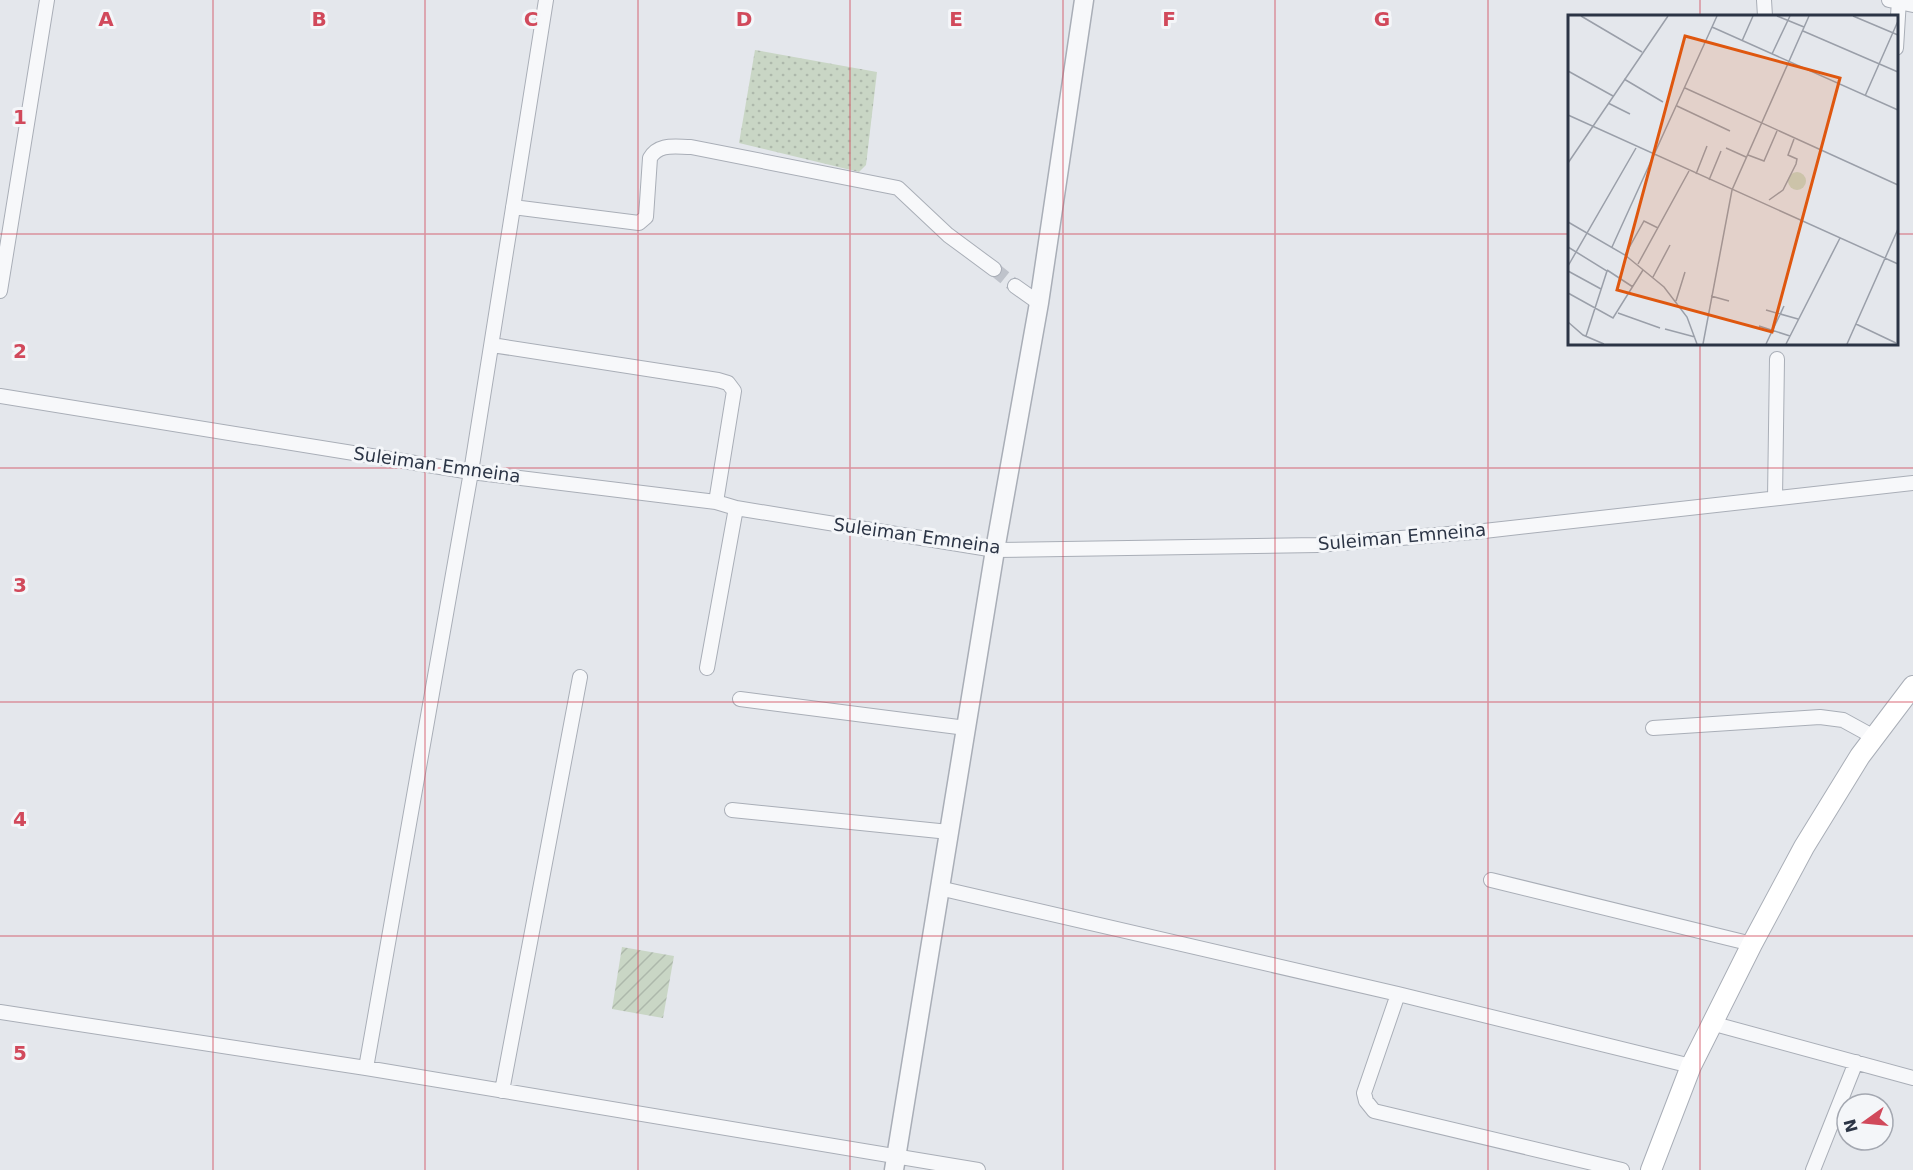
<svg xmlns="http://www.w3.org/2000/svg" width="1913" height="1170" font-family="'DejaVu Sans',sans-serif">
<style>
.grass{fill:url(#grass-dots)}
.garden{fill:url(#garden-furrows)}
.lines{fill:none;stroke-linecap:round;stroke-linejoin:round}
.minor-tunnel{stroke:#bfc3cb;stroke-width:14;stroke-dasharray:14 7;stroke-linecap:butt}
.minor-casing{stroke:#a9aeb7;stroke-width:16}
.tertiary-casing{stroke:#a9aeb7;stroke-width:21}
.secondary-casing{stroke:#a9aeb7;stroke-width:22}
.minor{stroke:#f7f8fa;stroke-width:14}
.tertiary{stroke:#f7f8fa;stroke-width:18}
.secondary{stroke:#fff;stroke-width:20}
.grid{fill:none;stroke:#d1495b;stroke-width:1.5;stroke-opacity:0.55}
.labels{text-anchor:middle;stroke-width:6;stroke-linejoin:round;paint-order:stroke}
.street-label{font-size:18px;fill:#2b3445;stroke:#f4f6f9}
.inset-road{fill:none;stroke:#9a9fa9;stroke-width:1.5}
.view{fill:#df570f;fill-opacity:0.15;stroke:#df570f;stroke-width:3}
.inset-edge{fill:none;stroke:#2b3445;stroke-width:3}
.grid-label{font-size:20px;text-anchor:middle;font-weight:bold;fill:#d1495b;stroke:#f4f6f9;stroke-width:6;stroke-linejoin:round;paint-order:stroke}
</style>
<defs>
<pattern id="grass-dots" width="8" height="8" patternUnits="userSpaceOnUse" patternTransform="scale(1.5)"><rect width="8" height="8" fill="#c9d6c5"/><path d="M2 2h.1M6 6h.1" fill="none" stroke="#adb8ab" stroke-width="1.8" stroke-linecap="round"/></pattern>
<pattern id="garden-furrows" width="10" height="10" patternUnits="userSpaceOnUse" patternTransform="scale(1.5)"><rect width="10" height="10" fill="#c9d6c5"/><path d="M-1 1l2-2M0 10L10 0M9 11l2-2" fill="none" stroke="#adb8ab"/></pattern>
</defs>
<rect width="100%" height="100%" fill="#e4e7ec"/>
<path class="grass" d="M 755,50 L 877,72 L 866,165 L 859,172 L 739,143 Z"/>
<path class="garden" d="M 622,947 L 674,956 L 663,1018 L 612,1009 Z"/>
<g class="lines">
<path class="minor-tunnel" d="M 994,269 L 1015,286"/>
<defs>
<path id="minor" d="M 1764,0 L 1765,16
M 1889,0 L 1913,5
M 1896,48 L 1899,0
M 513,207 L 639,223 L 646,217 L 650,158 C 659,143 675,147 691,147 L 898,188 L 948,235 L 994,269
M 1015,286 L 1039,303
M 0,291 L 47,0
M 492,345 L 718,380 L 728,383 L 734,391 L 716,502
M 0,396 L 471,472 L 716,502 L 736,508 L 995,550 L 1318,545 L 1484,531 L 1913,483
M 1775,498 L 1777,359
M 707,668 L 736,508
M 740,699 L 966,728
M 1653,728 L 1820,717 L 1843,720 L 1874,737
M 732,810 L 949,832
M 1491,880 L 1752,944
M 939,888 L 1398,994 L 1691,1066
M 1398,994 L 1364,1093 L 1366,1101 L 1374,1111 L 1622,1170
M 0,1012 L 366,1068 L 978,1170
M 1711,1023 L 1913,1078
M 366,1068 L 471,472 L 546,0
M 502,1091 L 580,677
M 1813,1170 L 1856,1062"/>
<path id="tertiary" d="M 894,1170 L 995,550 L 1039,303 L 1084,0"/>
<path id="secondary" d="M 1651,1170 L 1691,1066 L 1752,944 L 1804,847 L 1860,756 L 1913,686"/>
</defs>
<use href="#minor" class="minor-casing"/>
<use href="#tertiary" class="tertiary-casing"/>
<use href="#secondary" class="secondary-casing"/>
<use href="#minor" class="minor"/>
<use href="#tertiary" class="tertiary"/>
<use href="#secondary" class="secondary"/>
</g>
<path class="grid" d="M 213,0 L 213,1170M 425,0 L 425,1170M 638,0 L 638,1170M 850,0 L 850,1170M 1063,0 L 1063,1170M 1275,0 L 1275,1170M 1488,0 L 1488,1170M 1700,0 L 1700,16M 0,234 L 1570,234M 1896,234 L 1913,234M 1700,344 L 1700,1170M 0,468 L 1913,468M 0,702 L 1913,702M 0,936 L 1913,936"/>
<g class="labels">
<g class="street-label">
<text transform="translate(437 465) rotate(8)" y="6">Suleiman Emneina</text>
<text transform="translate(917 536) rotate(8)" y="6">Suleiman Emneina</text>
<text transform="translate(1402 537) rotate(-5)" y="6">Suleiman Emneina</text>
</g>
</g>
<g transform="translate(1568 15)">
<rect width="330" height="330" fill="#e4e7ec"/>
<path d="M220 166a9 9 0 1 1 18 0a9 9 0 1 1-18 0Z" fill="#c9d6c5"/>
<path class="inset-road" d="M 13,1 L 74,37M 209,1 L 236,12M 285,1 L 330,20M 144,12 L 330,95M 235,16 L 330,57M 174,26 L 185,1M 204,39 L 222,1M 0,56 L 45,81M 56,64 L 95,87M 117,73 L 330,170M 297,81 L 330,6M 40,88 L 62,99M 109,91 L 162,116M 0,100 L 330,249M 158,133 L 178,142M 180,140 L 196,146 L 209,116M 0,148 L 100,1M 128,159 L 139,131M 141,165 L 153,136M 201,185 L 215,175 L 228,149 L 229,144 L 220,140 L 226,124M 0,207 L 57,240 L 96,272 L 119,302 L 129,329M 0,232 L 39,256 L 18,321M 44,232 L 149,1M 57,240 L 76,206 L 90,213M 70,249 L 121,156M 0,251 L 68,133M 39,255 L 65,272M 0,256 L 33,274M 85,262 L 102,230M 0,278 L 45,303 L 75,255M 143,281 L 161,286M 108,286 L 117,257M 198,295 L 230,304M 50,298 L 92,313M 0,307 L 15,320 L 36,329M 288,309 L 328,328M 191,311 L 222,321M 97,314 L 127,322M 135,329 L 164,175 L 241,1M 198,329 L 216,291M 218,329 L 272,223M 279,329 L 330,214"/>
<path class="view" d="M 117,21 L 272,63 L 204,317 L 49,275 Z"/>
<rect width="330" height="330" class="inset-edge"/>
</g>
<g class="grid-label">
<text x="106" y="26">A</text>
<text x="319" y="26">B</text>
<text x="531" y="26">C</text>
<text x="744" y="26">D</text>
<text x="956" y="26">E</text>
<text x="1169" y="26">F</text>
<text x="1382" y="26">G</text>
<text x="20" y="124">1</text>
<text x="20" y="358">2</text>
<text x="20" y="592">3</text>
<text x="20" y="826">4</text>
<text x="20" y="1060">5</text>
</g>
<g transform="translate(1865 1122) rotate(255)"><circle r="28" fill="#f4f6f9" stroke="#a4a8b1" stroke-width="1.5"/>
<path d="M0-4.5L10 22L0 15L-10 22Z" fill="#d1495b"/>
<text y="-9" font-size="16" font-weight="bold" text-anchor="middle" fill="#2b3445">N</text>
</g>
</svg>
